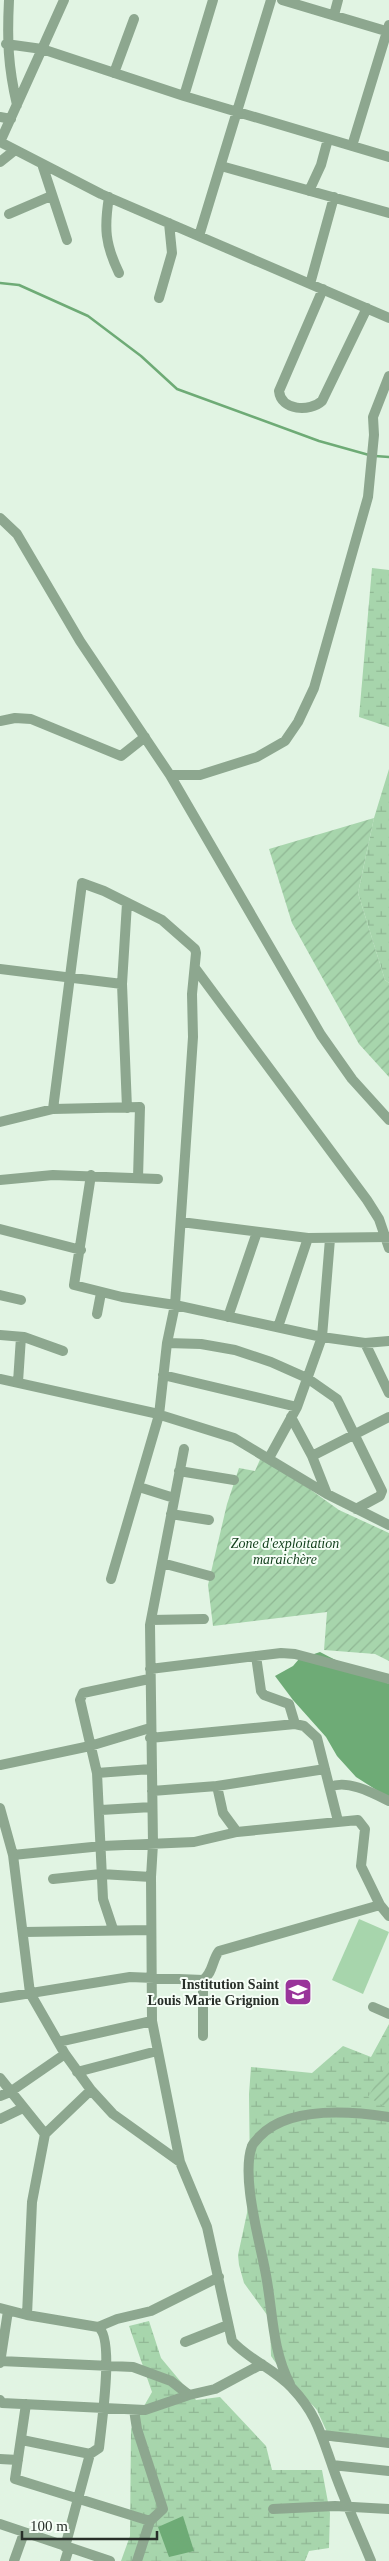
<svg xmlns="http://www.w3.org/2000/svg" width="389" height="2561" font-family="'Times New Roman',serif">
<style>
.wetland{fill:url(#wetland-marsh)}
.garden{fill:url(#garden-furrows)}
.pitch{fill:#a7d5ac}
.water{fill:#6eab76}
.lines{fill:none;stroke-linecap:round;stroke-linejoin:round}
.stream{stroke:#6eab76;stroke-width:2.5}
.minor{stroke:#8da78f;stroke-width:10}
.labels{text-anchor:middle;stroke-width:4;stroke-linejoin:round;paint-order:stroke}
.park-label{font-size:14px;font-style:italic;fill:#113f1b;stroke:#f6fef7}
.poi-label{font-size:14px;font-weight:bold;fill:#282f29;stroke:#f6fef7;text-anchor:end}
</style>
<defs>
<pattern id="wetland-marsh" width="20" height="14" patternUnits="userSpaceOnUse" patternTransform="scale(1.25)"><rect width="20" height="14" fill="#a7d5ac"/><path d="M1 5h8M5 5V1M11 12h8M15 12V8" fill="none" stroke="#90b794"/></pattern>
<pattern id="garden-furrows" width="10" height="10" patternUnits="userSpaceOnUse" patternTransform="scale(1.25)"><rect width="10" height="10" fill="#a7d5ac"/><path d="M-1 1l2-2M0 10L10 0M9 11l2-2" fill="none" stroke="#90b794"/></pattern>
</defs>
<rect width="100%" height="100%" fill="#e1f4e3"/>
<path class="wetland" d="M 372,568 L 389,570 L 389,727 L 359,717 Z
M 389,769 L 389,983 L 385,980 L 358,893 L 374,818 Z
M 389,2024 L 389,2446 L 331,2441 L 317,2410 L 283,2373 L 271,2356 L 270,2319 L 244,2283 L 239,2265 L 238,2255 L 247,2213 L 250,2177 L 249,2094 L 251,2067 L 312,2073 L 343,2046 L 371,2057 Z
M 149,2321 L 161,2358 L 196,2400 L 220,2397 L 266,2446 L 272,2470 L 322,2470 L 330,2513 L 329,2548 L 309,2551 L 305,2561 L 121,2561 L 130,2536 L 131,2429 L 152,2392 L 129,2326 Z"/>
<path class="garden" d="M 374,818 L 358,893 L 385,980 L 389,983 L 389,1077 L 359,1044 L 292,923 L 269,849 Z
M 262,1455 L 339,1510 L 389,1533 L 389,1661 L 375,1654 L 324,1650 L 327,1612 L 213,1626 L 208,1585 L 227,1504 L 239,1468 L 255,1471 Z
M 389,2061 L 389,2109 L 368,2097 Z"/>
<path class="pitch" d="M 359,1919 L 389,1932 L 363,1994 L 332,1980 Z"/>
<path class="water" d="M 320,1652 C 343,1665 366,1671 389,1684 L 389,1798 L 356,1777 L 337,1756 L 326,1737 L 293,1700 L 275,1676 L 293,1666 L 299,1659 Z
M 183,2516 L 194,2551 L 169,2557 L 158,2527 Z"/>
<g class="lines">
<path class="stream" d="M 0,283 L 19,285 L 88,316 L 141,356 L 177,389 L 319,441 L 369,455
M 375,456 L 389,457"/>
<path class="minor" d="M 9,0 C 7,40 8,66 17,105
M 64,0 L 42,49 L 184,96 L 389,157
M 282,0 L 389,32
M 334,15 L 338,0
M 6,44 L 42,49 L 0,142 L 101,194 L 389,318
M 114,73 L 134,19
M 184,96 L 213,0
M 0,117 L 11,119
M 352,146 L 389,25
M 0,162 L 15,150
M 42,164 L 67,240
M 221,166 L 389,213
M 309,191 L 321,165 L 328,139
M 109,197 C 104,228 105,244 119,273
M 9,214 L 51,196
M 199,236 L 271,0
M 310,284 L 334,197
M 323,289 L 279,391 C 281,411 310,412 322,401 L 367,308
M 159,298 L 172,253 L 169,223
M 0,518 L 17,534 L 80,641 L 170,775 L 321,1035 L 352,1079 L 389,1120
M 0,721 L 15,718 L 31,719 L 121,756 L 145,737
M 170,775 L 200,775 L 257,757 L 285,741 L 298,722 L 314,688 L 368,497 L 374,435 L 373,417 L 389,376
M 195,968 L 367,1200 L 379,1219 L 389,1248
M 0,969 L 122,984
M 127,1108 L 122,984 L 127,903
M 53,1109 L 82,883 L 104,891 L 162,920 L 195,949 L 196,953 L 192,994 L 193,1037 L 175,1305 L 167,1343 L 159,1415 L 111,1579
M 0,1122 L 53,1109 L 140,1107 L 138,1178
M 91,1175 L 74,1285 L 122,1297 L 175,1305 L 322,1337 L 365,1343 L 389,1341
M 0,1180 L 53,1175 L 158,1179
M 181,1222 L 308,1238 L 389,1237
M 0,1229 L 81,1250
M 0,1295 L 21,1300
M 97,1314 L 101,1293
M 228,1317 L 257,1232
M 278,1327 L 308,1238
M 0,1335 L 24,1337 L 63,1351
M 167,1343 L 201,1344 L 235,1350 L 271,1362 L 307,1378 L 337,1399 L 382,1491 L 380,1496 L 356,1509
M 365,1343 L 389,1393
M 163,1375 L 297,1407
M 0,1379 L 154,1413 L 234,1438 L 327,1494 L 389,1525
M 18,1382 L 21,1337
M 291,1417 L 312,1456 L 327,1494
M 312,1456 L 389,1417
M 269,1458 L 297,1407 L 322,1337 L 330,1239
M 179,1471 L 234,1480
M 139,1487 L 174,1498
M 171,1514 L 209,1520
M 162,1563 L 210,1576
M 151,1620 L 204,1619
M 256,1656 L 261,1691 L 264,1695 L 289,1704 L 295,1724
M 150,1669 L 281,1653 L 295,1654 L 389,1679
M 150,1738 L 295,1724 L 304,1726 L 317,1738 L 338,1821
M 0,1765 L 90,1746 L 150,1728
M 97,1773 L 151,1769
M 217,1786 L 223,1813 L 237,1832
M 330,1787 C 347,1779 373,1793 389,1801
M 152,1791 L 217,1786 L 325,1769
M 0,1808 L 13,1855 L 30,1993 L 65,2054 L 91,2090 L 113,2114 L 180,2162 L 207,2227 L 232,2341 C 249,2360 275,2369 292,2388 C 316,2413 321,2434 332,2465 C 343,2498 358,2529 371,2561
M 101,1810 L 152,1807
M 13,1855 L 102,1846 L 194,1842 L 237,1832 L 358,1820 L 365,1829 L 361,1866 L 380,1905 L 389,1916
M 53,1879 L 101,1874 L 151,1877
M 113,1929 L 103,1899 L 97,1773 L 80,1700 L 83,1693 L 149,1679
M 24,1932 L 151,1930
M 203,1980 L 203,2036
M 0,1998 L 130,1977 L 203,1980 C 213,1973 212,1960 219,1951 L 380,1905
M 373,2007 L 389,2014
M 58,2042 L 152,2021
M 77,2072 L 157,2051
M 0,2078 L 45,2134
M 0,2096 L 10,2092 L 65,2054
M 0,2119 L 23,2108
M 180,2162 L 152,2021 L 151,1877 L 153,1844 L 150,1625 L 184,1449
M 0,2308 L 27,2315 L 98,2327 C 115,2337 101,2427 99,2448 L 90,2454 L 22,2440
M 27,2315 L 32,2202 L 45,2134 L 91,2090
M 98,2327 L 117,2319 L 151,2311 L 219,2277
M 185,2342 L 228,2325
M 0,2361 L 133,2367 L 171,2381 L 189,2395
M 0,2363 L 8,2311
M 290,2384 C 271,2348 273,2308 265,2270 C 259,2238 241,2176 252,2146 C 253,2143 257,2140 259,2137 C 288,2106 350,2111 389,2117
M 0,2400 L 2,2403 L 145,2410 L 189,2395 L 215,2389 L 262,2364
M 26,2404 L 15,2479 L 150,2521
M 134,2410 L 137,2429 L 163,2509 L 150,2521 L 137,2561
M 323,2435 L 389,2443
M 0,2459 L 18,2460
M 332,2465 L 389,2471
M 273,2509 L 335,2506 L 389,2509
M 0,2524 L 110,2561
M 65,2547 L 90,2454
M 14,2561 L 24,2533
M 65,2561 L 69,2548"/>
</g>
<defs>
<symbol id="school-square" viewBox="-11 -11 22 22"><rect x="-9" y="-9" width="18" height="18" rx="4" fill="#99349a" stroke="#f6fef7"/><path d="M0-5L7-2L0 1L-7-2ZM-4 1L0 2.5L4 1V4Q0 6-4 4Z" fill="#fff"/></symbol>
</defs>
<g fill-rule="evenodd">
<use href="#school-square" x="282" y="1976" width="32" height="32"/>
</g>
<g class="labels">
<g class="park-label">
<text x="285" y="1548">Zone d'exploitation<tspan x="285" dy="16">maraichère</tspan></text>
</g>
<g class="poi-label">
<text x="279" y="1989">Institution Saint<tspan x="279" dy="16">Louis Marie Grignion</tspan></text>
</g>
</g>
<path d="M22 2531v8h135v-8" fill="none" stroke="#282f29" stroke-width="2.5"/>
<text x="30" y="2531" font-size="15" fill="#282f29" stroke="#f6fef7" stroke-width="4" paint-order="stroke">100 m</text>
</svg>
